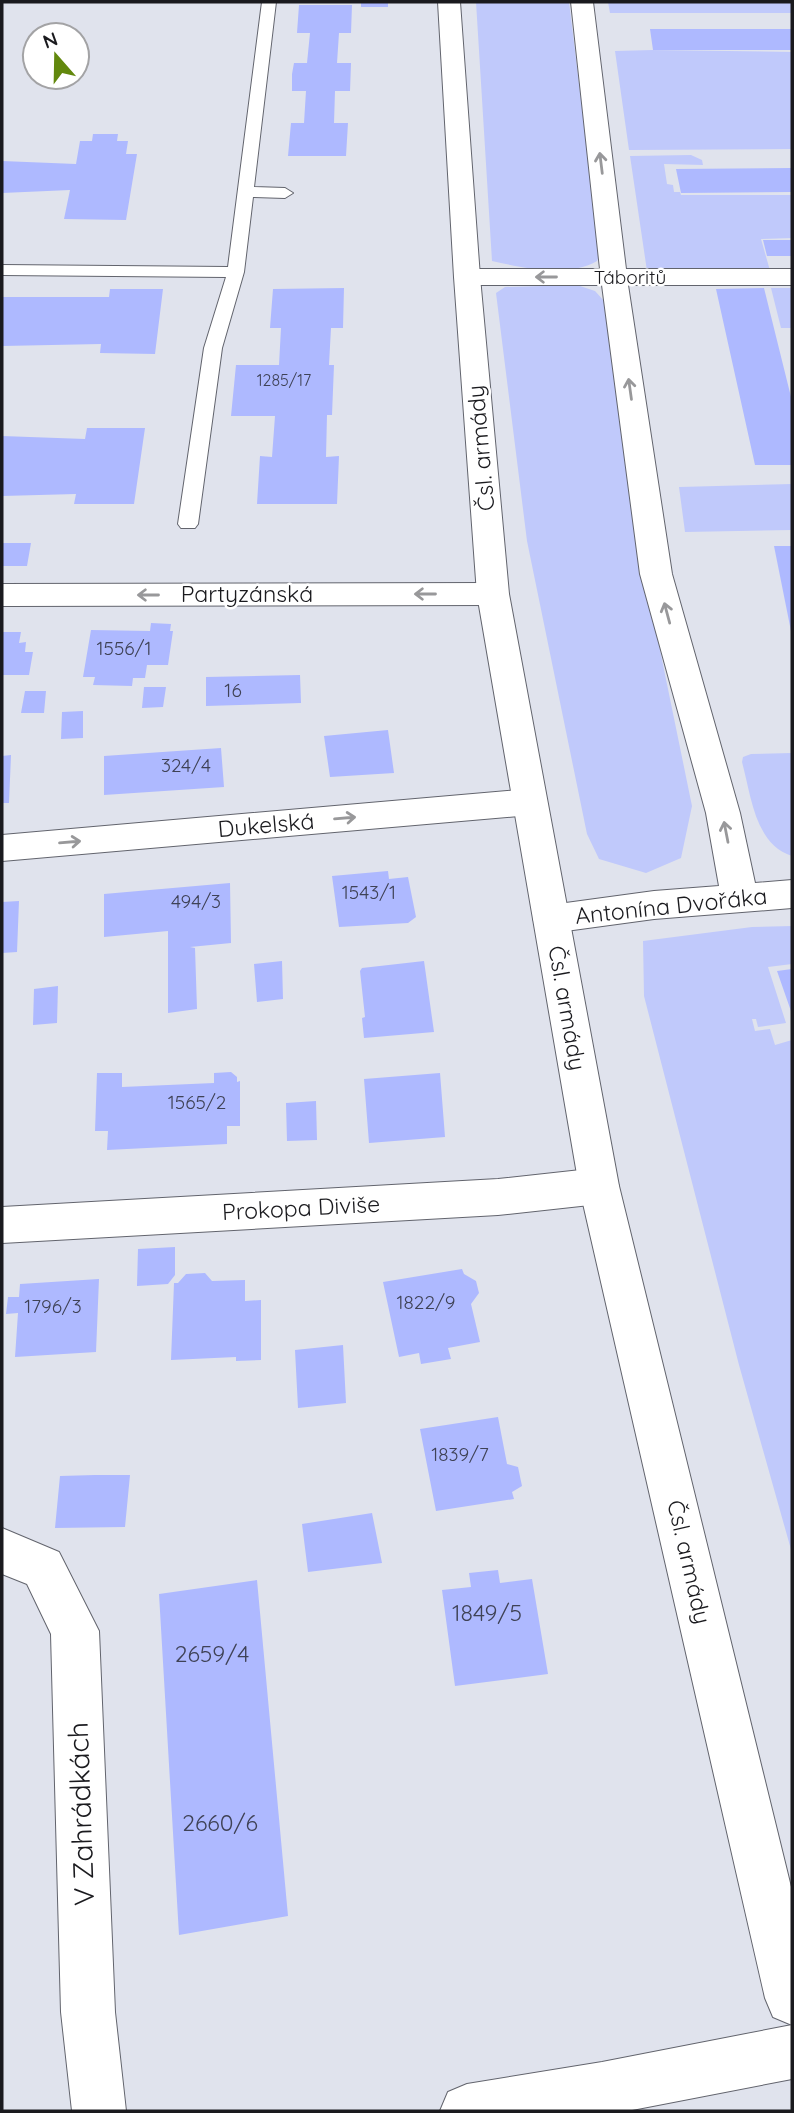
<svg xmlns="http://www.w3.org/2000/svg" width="794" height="2113" font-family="Quicksand,sans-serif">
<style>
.green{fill:#c0c9fb}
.building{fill:#aeb9ff}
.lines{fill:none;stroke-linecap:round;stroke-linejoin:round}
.service-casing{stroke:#62646d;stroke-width:2}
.minor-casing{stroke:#62646d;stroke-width:2}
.tertiary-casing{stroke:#62646d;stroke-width:2}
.service{fill:#fff;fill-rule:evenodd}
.minor{fill:#fff;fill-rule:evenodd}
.tertiary{fill:#fff;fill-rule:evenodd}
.oneway{stroke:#98989a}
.labels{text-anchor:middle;stroke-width:5;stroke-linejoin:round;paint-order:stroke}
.far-number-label{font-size:16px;fill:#3f4256}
.far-street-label{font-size:19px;fill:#1a1a1e;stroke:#fff}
.number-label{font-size:19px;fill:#3f4256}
.street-label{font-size:23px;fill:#1a1a1e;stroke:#fff}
.near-number-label{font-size:23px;fill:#3f4256}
.near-street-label{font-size:28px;fill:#1a1a1e;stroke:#fff}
</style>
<rect width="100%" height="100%" fill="#e0e3ed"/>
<path class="green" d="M 476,2 L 569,2 L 600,254 L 597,261 C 567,278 525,268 492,261 Z
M 608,2 L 792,2 L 792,13 L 610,13 Z
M 653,50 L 792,52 L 792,149 L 629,150 L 615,51 Z
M 691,155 L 702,160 L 703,165 L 664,164 L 667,184 L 673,185 L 674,192 L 680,192 L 681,195 L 792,195 L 792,238 L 761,239 L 771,274 L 647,271 L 630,156 Z
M 577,285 L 595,291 L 605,302 L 644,572 L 692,806 L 681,858 L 646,873 L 599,859 L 587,834 L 527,541 L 496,293 L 505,287 Z
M 771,288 L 792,288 L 792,328 L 781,328 Z
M 792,484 L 792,530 L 685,532 L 679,487 Z
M 792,753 L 792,856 C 755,845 751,795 742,762 L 743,757 L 751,754 Z
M 792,926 L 792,964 L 768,967 L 786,1023 L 758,1027 L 756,1019 L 752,1019 L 755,1031 L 770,1029 L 775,1045 L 792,1040 L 792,1553 L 739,1365 L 644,996 L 643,941 L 752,927 Z"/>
<path class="building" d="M 361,2 L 388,2 L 388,7 L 361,7 Z
M 299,5 L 352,5 L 351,33 L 339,33 L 337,63 L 351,63 L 350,91 L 335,91 L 334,123 L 348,123 L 346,156 L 288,156 L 291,123 L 304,123 L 306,91 L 292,91 L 292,74 L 294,63 L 307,63 L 310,33 L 297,33 Z
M 650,29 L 792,29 L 792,50 L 653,50 Z
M 93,134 L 118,134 L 117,141 L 128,141 L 126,154 L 137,154 L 126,220 L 64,219 L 70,190 L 2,193 L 2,161 L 76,164 L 80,141 L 92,141 Z
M 792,168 L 792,192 L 681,193 L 676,169 Z
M 763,240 L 792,240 L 792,256 L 767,256 Z
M 344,288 L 343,328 L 331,328 L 329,365 L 334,365 L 332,415 L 327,415 L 326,457 L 339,456 L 337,504 L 257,504 L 260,456 L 272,457 L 275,416 L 231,416 L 236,365 L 279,365 L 281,328 L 270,328 L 273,289 Z
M 764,288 L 792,401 L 792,465 L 755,465 L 716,289 Z
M 110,289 L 163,289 L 155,354 L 100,353 L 101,344 L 2,346 L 2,297 L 109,297 Z
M 87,428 L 145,428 L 134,504 L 74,504 L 76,494 L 2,496 L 2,436 L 85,439 Z
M 2,543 L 31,543 L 27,566 L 2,566 Z
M 774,546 L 792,546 L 792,631 L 791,631 Z
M 151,623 L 171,624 L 170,631 L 173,631 L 168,665 L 147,665 L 145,678 L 133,678 L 132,686 L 93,685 L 95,677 L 83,677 L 91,630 L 150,631 Z
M 2,632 L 21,632 L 19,643 L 26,642 L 25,652 L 33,652 L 29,675 L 2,675 Z
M 300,675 L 301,703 L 206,706 L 206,677 Z
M 144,687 L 166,687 L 163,707 L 142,708 Z
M 25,691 L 46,691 L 44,713 L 21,713 Z
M 83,711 L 83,738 L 61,739 L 62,712 Z
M 388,730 L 394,773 L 330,777 L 324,736 Z
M 221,748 L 224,787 L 104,795 L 104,756 Z
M 11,755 L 9,803 L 2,803 L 2,756 Z
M 388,871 L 389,879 L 408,877 L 416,917 L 408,923 L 339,927 L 332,876 Z
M 230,883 L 231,943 L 190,947 L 195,948 L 197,1009 L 168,1013 L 168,931 L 104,937 L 104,894 Z
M 19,901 L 17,952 L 2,953 L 2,902 Z
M 282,961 L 283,999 L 257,1002 L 254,964 Z
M 424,961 L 434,1032 L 364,1038 L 362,1018 L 365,1017 L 360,971 L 362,968 Z
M 792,969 L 792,1014 L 777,971 Z
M 58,986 L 57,1023 L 33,1025 L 34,989 Z
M 231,1072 L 237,1077 L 237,1082 L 240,1081 L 240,1126 L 227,1126 L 227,1144 L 107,1150 L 108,1131 L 95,1131 L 97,1073 L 122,1073 L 122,1087 L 214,1083 L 214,1073 Z
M 440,1073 L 445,1137 L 369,1143 L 364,1079 Z
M 316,1101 L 317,1140 L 287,1141 L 286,1103 Z
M 175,1247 L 175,1275 L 168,1284 L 137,1286 L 138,1249 Z
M 462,1269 L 464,1274 L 476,1281 L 479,1293 L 471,1304 L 480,1342 L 448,1348 L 451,1359 L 421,1364 L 419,1353 L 399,1357 L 383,1282 Z
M 205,1273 L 212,1281 L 245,1280 L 245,1301 L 261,1300 L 261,1360 L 236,1361 L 236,1357 L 171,1360 L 174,1283 L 178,1283 L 186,1274 Z
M 99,1279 L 96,1352 L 15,1357 L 18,1313 L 6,1314 L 8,1297 L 19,1297 L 20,1284 Z
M 343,1345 L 346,1403 L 298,1408 L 295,1350 Z
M 498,1417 L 507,1464 L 518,1467 L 522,1486 L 512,1492 L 514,1499 L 436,1511 L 420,1429 Z
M 95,1475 L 130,1475 L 125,1527 L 55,1528 L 60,1476 Z
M 372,1513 L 382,1563 L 308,1572 L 302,1524 Z
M 498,1570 L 500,1583 L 532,1579 L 548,1674 L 455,1686 L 442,1590 L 471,1587 L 469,1573 Z
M 257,1580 L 288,1916 L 179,1935 L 159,1594 Z"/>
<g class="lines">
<defs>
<path id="service" d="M 262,2 L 276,2 L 254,187 L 285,188 L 293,193 L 285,198 L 253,197 L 244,272 L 222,348 L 198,524 L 195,528 L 181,528 L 178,524 L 204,348 L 226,277 L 2,275 L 2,265 L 228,267 Z"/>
<path id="minor" d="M 571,2 L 593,2 L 626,269 L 792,269 L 792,285 L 628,285 L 672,574 L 740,813 L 755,883 L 792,880 L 792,908 L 654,919 L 551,933 L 538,929 L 533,919 L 538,909 L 551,905 L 654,891 L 719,886 L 706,813 L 640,574 L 602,285 L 467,285 L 458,283 L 454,277 L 458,271 L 467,269 L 600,269 Z
M 493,583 L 504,587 L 509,594 L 504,601 L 493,605 L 2,606 L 2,584 Z
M 530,789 L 542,793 L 547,802 L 542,811 L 530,815 L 2,861 L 2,835 Z
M 599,1168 L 613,1174 L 619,1186 L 613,1198 L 599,1204 L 498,1215 L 2,1243 L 2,1207 L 498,1179 Z
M 2,1528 L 59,1552 L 99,1631 L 115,2012 L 126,2111 L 72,2111 L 61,2012 L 51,1634 L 27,1584 L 2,1574 Z
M 792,2025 L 792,2079 L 627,2111 L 440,2111 L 448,2092 L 467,2084 L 602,2062 Z"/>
<path id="tertiary" d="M 438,2 L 460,2 L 480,277 L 509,594 L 619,1186 L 792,1891 L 792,2025 L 773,2017 L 765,1998 L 579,1186 L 477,594 L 454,277 Z"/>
</defs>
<use href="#service" class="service-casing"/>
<use href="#minor" class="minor-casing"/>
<use href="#tertiary" class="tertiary-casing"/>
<use href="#service" class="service"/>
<use href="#minor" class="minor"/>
<use href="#tertiary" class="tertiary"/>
</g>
<defs><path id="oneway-shaft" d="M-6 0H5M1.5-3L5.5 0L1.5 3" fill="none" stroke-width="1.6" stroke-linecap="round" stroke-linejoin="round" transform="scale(1.75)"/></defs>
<g class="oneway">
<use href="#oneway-shaft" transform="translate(601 163) rotate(-97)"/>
<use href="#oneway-shaft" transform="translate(546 277) rotate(-180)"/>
<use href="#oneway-shaft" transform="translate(630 389) rotate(-98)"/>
<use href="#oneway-shaft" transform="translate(425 594) rotate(180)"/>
<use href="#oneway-shaft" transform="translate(148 595) rotate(180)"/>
<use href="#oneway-shaft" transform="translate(667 613) rotate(-105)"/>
<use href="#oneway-shaft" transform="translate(345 818) rotate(-5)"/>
<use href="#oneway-shaft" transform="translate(726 832) rotate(-101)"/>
<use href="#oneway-shaft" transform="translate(70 842) rotate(-5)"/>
</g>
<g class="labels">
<g class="far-number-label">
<text x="284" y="386">1285/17</text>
</g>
<g class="far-street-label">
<text x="630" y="284">Táboritů</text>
</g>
<g class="number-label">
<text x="124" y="655">1556/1</text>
<text x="233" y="697">16</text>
<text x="186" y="772">324/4</text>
<text x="369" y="899">1543/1</text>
<text x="196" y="908">494/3</text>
<text x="197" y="1109">1565/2</text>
<text x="426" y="1309">1822/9</text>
<text x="53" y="1313">1796/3</text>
<text x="460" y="1461">1839/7</text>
</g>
<g class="street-label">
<text transform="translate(481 448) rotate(-95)" y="8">Čsl. armády</text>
<text x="247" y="602">Partyzánská</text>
<text transform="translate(266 825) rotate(-5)" y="8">Dukelská</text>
<text transform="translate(671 906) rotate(-6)" y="8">Antonína Dvořáka</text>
<text transform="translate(567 1008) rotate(80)" y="8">Čsl. armády</text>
<text transform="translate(301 1208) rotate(-3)" y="8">Prokopa Diviše</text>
<text transform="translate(689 1562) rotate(77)" y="8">Čsl. armády</text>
</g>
<g class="near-number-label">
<text x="487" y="1621">1849/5</text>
<text x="212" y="1662">2659/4</text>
<text x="220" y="1831">2660/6</text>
</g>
<g class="near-street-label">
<text transform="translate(81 1814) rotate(-92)" y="10">V Zahrádkách</text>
</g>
</g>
<rect width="794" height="2113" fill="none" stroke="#1a1a1e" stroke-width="7"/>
<g transform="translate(56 56) rotate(340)"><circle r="33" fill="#ffffff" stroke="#a3a3a5" stroke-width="2"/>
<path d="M0-5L12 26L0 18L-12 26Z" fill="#62880d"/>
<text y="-10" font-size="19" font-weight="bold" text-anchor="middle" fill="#1a1a1e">N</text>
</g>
</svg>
